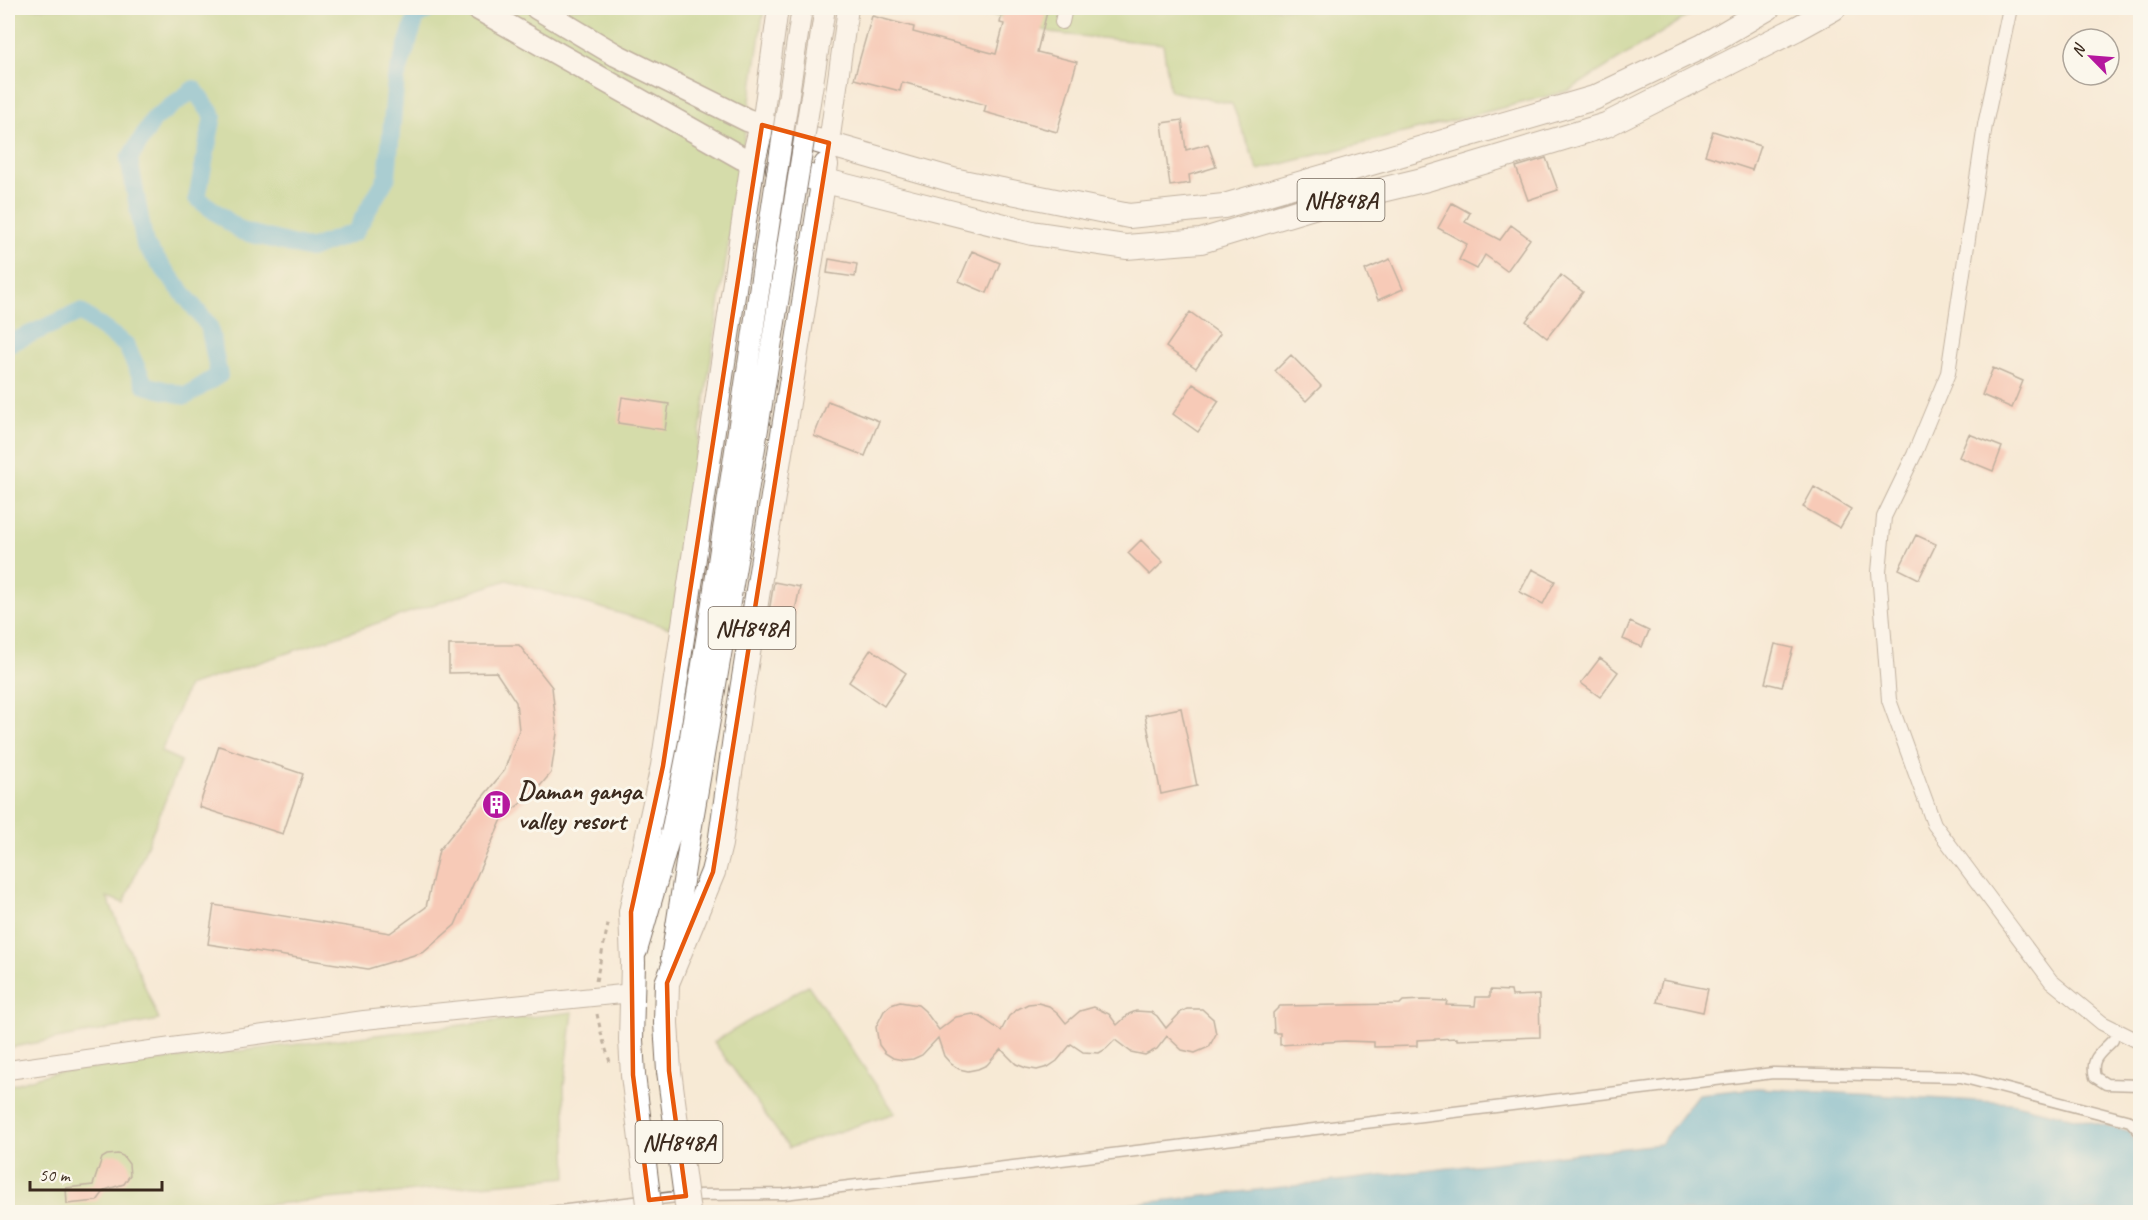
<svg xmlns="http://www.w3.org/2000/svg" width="2148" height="1220" font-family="Caveat,sans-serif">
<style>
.green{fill:#abcc74;stroke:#737b49;stroke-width:1.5}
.water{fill:#4eaccc;stroke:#446b75;stroke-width:1.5}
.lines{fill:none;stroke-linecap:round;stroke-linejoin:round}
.canal{stroke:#4eaccc;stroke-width:18}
.building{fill:#f6a493}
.pedestrian-casing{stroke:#7d6d5e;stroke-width:13}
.minor-casing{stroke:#7d6d5e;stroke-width:16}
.tertiary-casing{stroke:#7d6d5e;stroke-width:20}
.secondary-casing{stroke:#7d6d5e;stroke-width:22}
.primary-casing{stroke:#7d6d5e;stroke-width:25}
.trunk-casing{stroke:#7d6d5e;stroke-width:26}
.path{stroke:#7d6d5e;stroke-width:3;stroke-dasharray:4.5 4.5;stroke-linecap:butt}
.pedestrian{stroke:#fff;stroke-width:10}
.minor{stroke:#fff;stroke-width:14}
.tertiary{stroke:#fff;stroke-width:18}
.secondary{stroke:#fff;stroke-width:20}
.primary{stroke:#fff;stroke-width:22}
.trunk{stroke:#fff;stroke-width:24}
.secondary-bridge-casing{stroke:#7d6d5e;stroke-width:22;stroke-linecap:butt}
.trunk-bridge-casing{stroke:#7d6d5e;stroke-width:26;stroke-linecap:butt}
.secondary-bridge{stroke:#fff;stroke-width:20}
.trunk-bridge{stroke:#fff;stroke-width:24}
.marked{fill:none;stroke:#e8590c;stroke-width:4.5;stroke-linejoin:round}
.labels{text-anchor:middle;stroke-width:6;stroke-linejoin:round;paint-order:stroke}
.shield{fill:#fbf7ec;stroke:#75685c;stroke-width:1.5}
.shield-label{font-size:24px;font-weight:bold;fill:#3b2a1e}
.poi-label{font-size:26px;font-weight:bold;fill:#3b2a1e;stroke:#fbf7ec;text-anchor:start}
</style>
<rect width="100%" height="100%" fill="#fbf7ec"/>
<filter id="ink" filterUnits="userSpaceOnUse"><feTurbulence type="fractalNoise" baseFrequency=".0167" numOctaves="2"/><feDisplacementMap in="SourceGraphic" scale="12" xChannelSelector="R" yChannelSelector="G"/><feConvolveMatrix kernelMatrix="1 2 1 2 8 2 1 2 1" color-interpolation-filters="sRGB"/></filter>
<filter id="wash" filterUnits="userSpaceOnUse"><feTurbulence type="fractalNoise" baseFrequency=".008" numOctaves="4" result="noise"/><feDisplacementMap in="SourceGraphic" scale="24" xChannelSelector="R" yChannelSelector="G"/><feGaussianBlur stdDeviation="1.35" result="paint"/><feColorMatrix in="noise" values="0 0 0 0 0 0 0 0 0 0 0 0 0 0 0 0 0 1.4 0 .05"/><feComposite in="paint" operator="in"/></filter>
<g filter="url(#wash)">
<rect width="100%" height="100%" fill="#f7ead5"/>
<path class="green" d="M 8,8 L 764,8 L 678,578 L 673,629 L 507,580 L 188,686 L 161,752 L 181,761 L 124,903 L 107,897 L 159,1020 L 8,1048 Z
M 967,8 L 1701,8 L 1568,91 L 1258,170 L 1232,104 L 1170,91 L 1163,44 L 1058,34 Z
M 808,985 L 895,1113 L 789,1148 L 714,1042 Z
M 573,1012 L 564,1086 L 567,1177 L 188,1212 L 8,1212 L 8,1086 L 51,1073 Z"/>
<path class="water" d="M 1758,1088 L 2011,1103 L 2129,1131 L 2140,1151 L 2140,1212 L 1021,1212 L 1073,1211 L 1660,1144 L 1698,1094 Z"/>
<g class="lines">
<path class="canal" d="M 8,344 L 80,312 L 126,345 L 145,385 L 186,396 L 219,375 L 209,326 L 145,245 L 129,159 L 154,119 L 194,89 L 213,116 L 197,198 L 241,231 L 310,249 L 355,232 L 387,177 L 396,79 L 416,17 L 431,8"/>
</g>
<g id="blocks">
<path class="building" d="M 1003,8 L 1048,8 L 1037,52 L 1077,62 L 1057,132 L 984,112 L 986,105 L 902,82 L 900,91 L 854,79 L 872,16 L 914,27 L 913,32 L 996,54 L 1004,24 L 1000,23 Z
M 1182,120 L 1186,150 L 1208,144 L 1216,167 L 1189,175 L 1190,183 L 1170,186 L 1162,123 Z
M 1713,131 L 1760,146 L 1752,170 L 1705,155 Z
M 1546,158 L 1558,190 L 1528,200 L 1516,167 Z
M 1452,203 L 1470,213 L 1465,222 L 1500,240 L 1511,225 L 1530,239 L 1507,271 L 1485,255 L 1477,269 L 1459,260 L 1467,244 L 1438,228 Z
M 972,251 L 1000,263 L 987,293 L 959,281 Z
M 829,259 L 857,264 L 855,277 L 827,273 Z
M 1390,259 L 1403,289 L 1378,300 L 1365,270 Z
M 1561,275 L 1583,292 L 1547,338 L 1526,321 Z
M 1190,312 L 1220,334 L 1196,368 L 1166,347 Z
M 1291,355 L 1321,386 L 1306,401 L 1275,371 Z
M 1993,368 L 2023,381 L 2012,408 L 1982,395 Z
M 1193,384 L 1219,401 L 1198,432 L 1173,414 Z
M 622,397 L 669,404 L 665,430 L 618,423 Z
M 828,401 L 879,421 L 865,456 L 814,436 Z
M 1969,434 L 2002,447 L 1993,471 L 1959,457 Z
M 1814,487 L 1851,509 L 1840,528 L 1803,507 Z
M 1916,535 L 1936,544 L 1919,579 L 1899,569 Z
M 1141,540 L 1163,562 L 1150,575 L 1128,553 Z
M 1532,569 L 1555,581 L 1543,604 L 1520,592 Z
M 774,582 L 800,587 L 794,616 L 769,612 Z
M 1630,622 L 1649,631 L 1642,647 L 1623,639 Z
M 1775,644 L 1793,648 L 1782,687 L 1765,683 Z
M 449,645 L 519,645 L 552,687 L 557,733 L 551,773 L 534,793 L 503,817 L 455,925 L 424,952 L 368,969 L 208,944 L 214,905 L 390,933 L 426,907 L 439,850 L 504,771 L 519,730 L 516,702 L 496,672 L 449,673 Z
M 871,649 L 906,673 L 884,706 L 849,682 Z
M 1600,658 L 1618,672 L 1600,697 L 1581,683 Z
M 1181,708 L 1197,786 L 1161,794 L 1145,715 Z
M 219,746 L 303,774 L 283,834 L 199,807 Z
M 1662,980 L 1708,989 L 1703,1012 L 1657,1002 Z
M 1490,990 L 1511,991 L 1512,996 L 1539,995 L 1540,1037 L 1457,1040 L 1457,1038 L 1417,1040 L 1417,1046 L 1374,1047 L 1374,1042 L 1345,1041 L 1280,1045 L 1280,1033 L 1274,1033 L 1273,1013 L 1280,1006 L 1400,1004 L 1403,1001 L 1423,1000 L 1447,1001 L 1446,1005 L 1475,1006 L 1476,997 L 1490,997 Z
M 900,1002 L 918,1005 L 925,1011 L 939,1030 L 956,1017 L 973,1014 L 981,1017 L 1001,1031 L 1009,1016 L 1018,1009 L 1028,1004 L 1038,1003 L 1049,1006 L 1058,1013 L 1066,1023 L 1080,1011 L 1094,1007 L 1109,1014 L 1117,1025 L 1129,1014 L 1136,1011 L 1151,1012 L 1157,1016 L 1166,1028 L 1181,1012 L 1187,1009 L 1202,1009 L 1213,1019 L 1216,1034 L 1209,1047 L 1195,1053 L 1182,1050 L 1167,1036 L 1157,1049 L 1145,1055 L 1131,1052 L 1115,1040 L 1106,1049 L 1099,1053 L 1083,1052 L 1071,1044 L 1057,1061 L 1048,1067 L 1037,1070 L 1026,1068 L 1016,1064 L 1001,1049 L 987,1065 L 978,1069 L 968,1071 L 959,1069 L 951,1064 L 944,1056 L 938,1038 L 922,1055 L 913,1059 L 903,1060 L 893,1058 L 885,1053 L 879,1045 L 876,1027 L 884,1011 L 891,1005 Z
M 118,1154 L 123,1156 L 129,1164 L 130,1175 L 124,1184 L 105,1190 L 97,1201 L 67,1204 L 66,1188 L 93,1185 L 102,1158 L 107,1155 Z"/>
</g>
</g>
<g filter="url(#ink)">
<use href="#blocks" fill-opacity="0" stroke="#7d6d5e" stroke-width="1.5"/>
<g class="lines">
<defs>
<path id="pedestrian" d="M 2113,1040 C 2100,1054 2090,1058 2095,1077 L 2106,1084 L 2140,1085
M 550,1212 L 693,1195 L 784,1194 L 1773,1073 L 1961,1077 L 2130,1121 L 2140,1132"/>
<path id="minor" d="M 2010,8 L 1985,125 L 1948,373 L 1914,455 L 1884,517 L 1879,572 L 1889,700 L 1934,824 L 2051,981 L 2102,1023 L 2140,1042
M 1062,22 L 1065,8"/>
<path id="tertiary" d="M 8,1070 L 364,1020 L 632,993"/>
<path id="secondary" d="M 762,125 L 778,8
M 829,143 L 848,8
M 637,951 L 671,833
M 671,958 L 690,837"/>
<path id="primary" d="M 477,8 L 742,158 L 753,161
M 537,8 L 616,55 L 747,120 L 762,125"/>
<path id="trunk" d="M 778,169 L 1032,233 L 1126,247 L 1201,241 L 1323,204 L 1427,179 L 1606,125 L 1796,29 L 1834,8
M 669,1071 L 666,1023 L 667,983 L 713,872 L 720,844 L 739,709 L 826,165
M 633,1075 L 631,1040 L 633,963 L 631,912 L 663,766 L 753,161 L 762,125 L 953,180 L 1129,216 L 1224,206 L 1594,98 L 1703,46 L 1768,8"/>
</defs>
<use href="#pedestrian" class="pedestrian-casing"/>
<use href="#minor" class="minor-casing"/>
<use href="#tertiary" class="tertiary-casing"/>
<use href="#secondary" class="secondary-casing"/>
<use href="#primary" class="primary-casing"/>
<use href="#trunk" class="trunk-casing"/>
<path class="path" d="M 596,981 L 609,920
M 597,1014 L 602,1037 L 610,1062"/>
<use href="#pedestrian" class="pedestrian"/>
<use href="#minor" class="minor"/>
<use href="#tertiary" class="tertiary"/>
<use href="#secondary" class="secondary"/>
<use href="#primary" class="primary"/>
<use href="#trunk" class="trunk"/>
<defs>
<path id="secondary-bridge" d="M 671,833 L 690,737 L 709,622 L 802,8
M 690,837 L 737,561 L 825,8"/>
<path id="trunk-bridge" d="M 669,1071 L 688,1212
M 633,1075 L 650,1212"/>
</defs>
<use href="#secondary-bridge" class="secondary-bridge-casing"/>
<use href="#trunk-bridge" class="trunk-bridge-casing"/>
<use href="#secondary-bridge" class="secondary-bridge"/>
<use href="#trunk-bridge" class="trunk-bridge"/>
</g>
</g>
<path d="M0 0H2148V1220H0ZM 762,125 L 829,143 L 713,872 L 667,983 L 669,1071 L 686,1196 L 649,1200 L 633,1075 L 631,912 L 663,766 Z" fill="#f7ead5" fill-opacity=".55" fill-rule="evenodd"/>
<path class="marked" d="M 762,125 L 829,143 L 713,872 L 667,983 L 669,1071 L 686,1196 L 649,1200 L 633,1075 L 631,912 L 663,766 Z"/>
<defs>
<symbol id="building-disc" viewBox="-11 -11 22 22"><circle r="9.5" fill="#b5179e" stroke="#fbf7ec"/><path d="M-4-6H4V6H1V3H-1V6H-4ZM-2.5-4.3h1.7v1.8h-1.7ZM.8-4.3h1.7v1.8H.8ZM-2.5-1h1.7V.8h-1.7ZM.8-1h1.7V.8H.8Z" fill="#fff"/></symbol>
</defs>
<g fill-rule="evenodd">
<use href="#building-disc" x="480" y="788" width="33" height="33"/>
</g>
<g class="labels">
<g class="shield">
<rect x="1297.5" y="179" width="87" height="42" rx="4.5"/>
<rect x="708.5" y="607" width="87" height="42" rx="4.5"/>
<rect x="635.5" y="1121" width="87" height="42" rx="4.5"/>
</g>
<g class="shield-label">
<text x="1341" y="208">NH848A</text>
<text x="752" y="636">NH848A</text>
<text x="679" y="1150">NH848A</text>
</g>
<g class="poi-label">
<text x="518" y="799">Daman ganga<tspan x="518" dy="30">valley resort</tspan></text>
</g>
</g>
<rect width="2148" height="1220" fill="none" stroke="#fbf7ec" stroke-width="30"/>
<g transform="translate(2091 57) rotate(295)"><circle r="28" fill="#fbf7ec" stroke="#aea59a" stroke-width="1.5"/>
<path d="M0-4.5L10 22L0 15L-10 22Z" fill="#b5179e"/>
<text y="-9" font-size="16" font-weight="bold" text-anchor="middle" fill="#3b2a1e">N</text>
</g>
<path d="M30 1181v9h132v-9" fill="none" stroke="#3b2a1e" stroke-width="3"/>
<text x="39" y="1181" font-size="18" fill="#3b2a1e" stroke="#fbf7ec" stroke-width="4.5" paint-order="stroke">50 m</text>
</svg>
